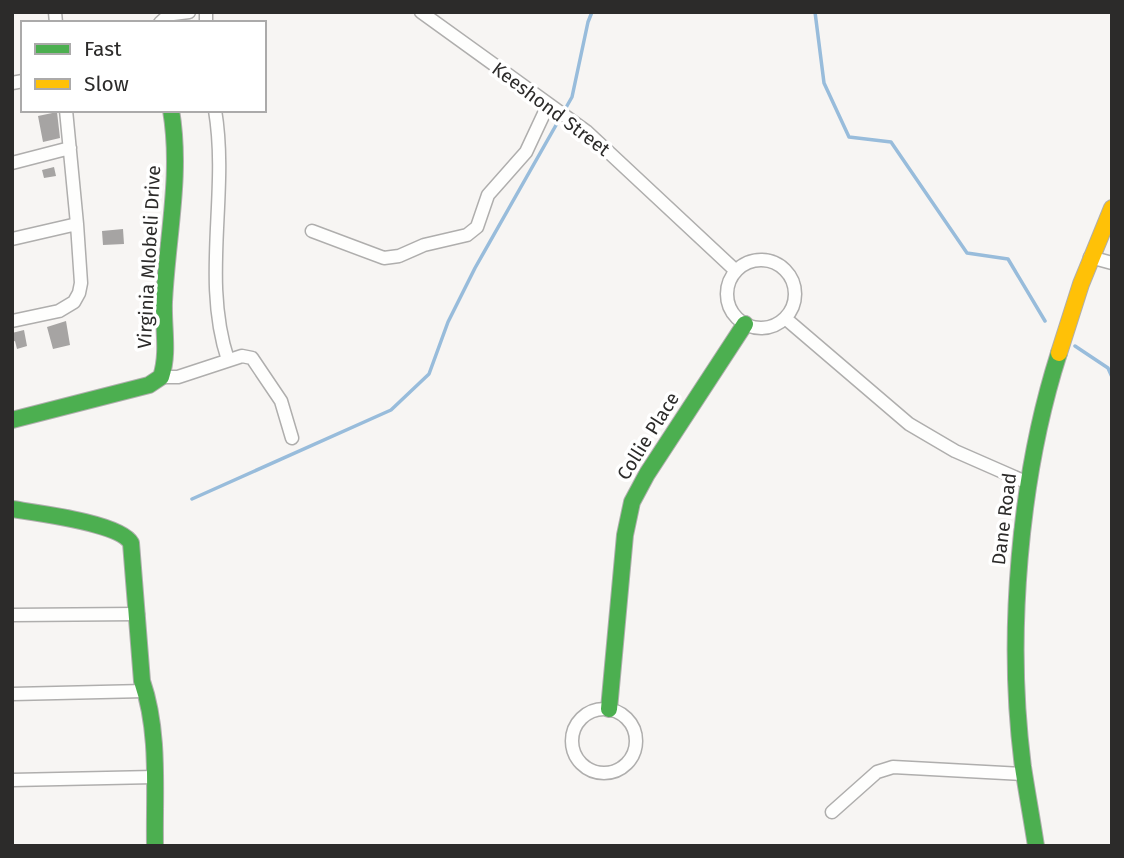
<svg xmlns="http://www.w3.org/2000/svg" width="1124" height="858" font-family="'Fira Sans',sans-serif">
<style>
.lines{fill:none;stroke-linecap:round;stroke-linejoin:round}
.stream{stroke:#98bcdb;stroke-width:3.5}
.building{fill:#a6a4a3}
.street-casing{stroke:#afaead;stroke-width:15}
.fast-casing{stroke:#afaead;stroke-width:18}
.slow-casing{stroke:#afaead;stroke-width:18}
.street{stroke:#fefefd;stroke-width:12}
.fast{stroke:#4caf50;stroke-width:16}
.slow{stroke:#ffc107;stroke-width:16}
.labels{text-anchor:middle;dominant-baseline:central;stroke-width:7;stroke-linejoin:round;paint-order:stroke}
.street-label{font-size:19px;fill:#2c2b2a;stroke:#fff}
</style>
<rect width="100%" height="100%" fill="#f7f5f3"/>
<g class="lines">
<path class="stream" d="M815 12 824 83 849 137 891 142 967 253 1008 259 1045 321
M1075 346 1108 368 1112 377
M192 499 391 410 429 374 448 322 475 268 572 97 588 22 592 12"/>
</g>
<path class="building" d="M57 112 60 138 43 142 38 116Z
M54 167 56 176 44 178 42 170Z
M123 229 124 244 103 245 102 231Z
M66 321 70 345 53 349 47 327Z
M24 330 27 346 17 349 15 341 12 342V333Z"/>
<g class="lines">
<defs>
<path id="street" d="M55 12 56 23
M206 12V23
M421 12 586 131 736 271
M173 14 189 12
M160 23 172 12
M12 83 23 81
M215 110C229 193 201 279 228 360
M12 163 70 148
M312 231 384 258 399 256 424 245 467 235 477 227 488 195 526 152 548 105
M12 239 77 224
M1090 257 1112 263
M727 294a34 34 0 1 1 68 0a34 34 0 1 1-68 0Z
M785 318 909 424 955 451 1028 483
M12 321 59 311 74 302 79 293 81 283 77 224 66 110
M161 377H178L242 356 252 358 281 401 292 438
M12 615 138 614
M12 694 145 691
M572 741a32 32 0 1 1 64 0a32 32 0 1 1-64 0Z
M12 780 154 777
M832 812 877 772 893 767 1024 774"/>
<path id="fast" d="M12 420 149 385 161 377C169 353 163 327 164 302 167 237 182 175 171 110
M12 509C37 513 120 523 131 543L142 681C160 733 154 792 155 846
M609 709 625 535 632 502 647 474 745 324
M1036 846C1032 820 1027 793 1023 767 1006 637 1019 478 1059 353"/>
<path id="slow" d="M1059 353 1081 284 1112 208"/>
</defs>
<use href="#street" class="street-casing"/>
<use href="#fast" class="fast-casing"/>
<use href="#slow" class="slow-casing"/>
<use href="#street" class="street"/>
<use href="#fast" class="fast"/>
<use href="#slow" class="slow"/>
</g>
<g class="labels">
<g class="street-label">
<text transform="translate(551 109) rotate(37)">Keeshond Street</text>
<text transform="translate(149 257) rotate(-87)">Virginia Mlobeli Drive</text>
<text transform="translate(648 436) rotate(-58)">Collie Place</text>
<text transform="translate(1004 519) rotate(-83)">Dane Road</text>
</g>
</g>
<rect width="1124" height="858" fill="none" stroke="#2c2b2a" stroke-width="28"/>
<rect x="21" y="21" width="245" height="91" fill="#ffffff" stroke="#abaaaa" stroke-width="2"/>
<rect x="35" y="44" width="35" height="10" fill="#4caf50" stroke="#abaaaa" stroke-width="2"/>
<text x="84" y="56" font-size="21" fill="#2c2b2a">Fast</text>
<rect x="35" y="79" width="35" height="10" fill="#ffc107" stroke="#abaaaa" stroke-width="2"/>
<text x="84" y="91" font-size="21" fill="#2c2b2a">Slow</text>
</svg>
